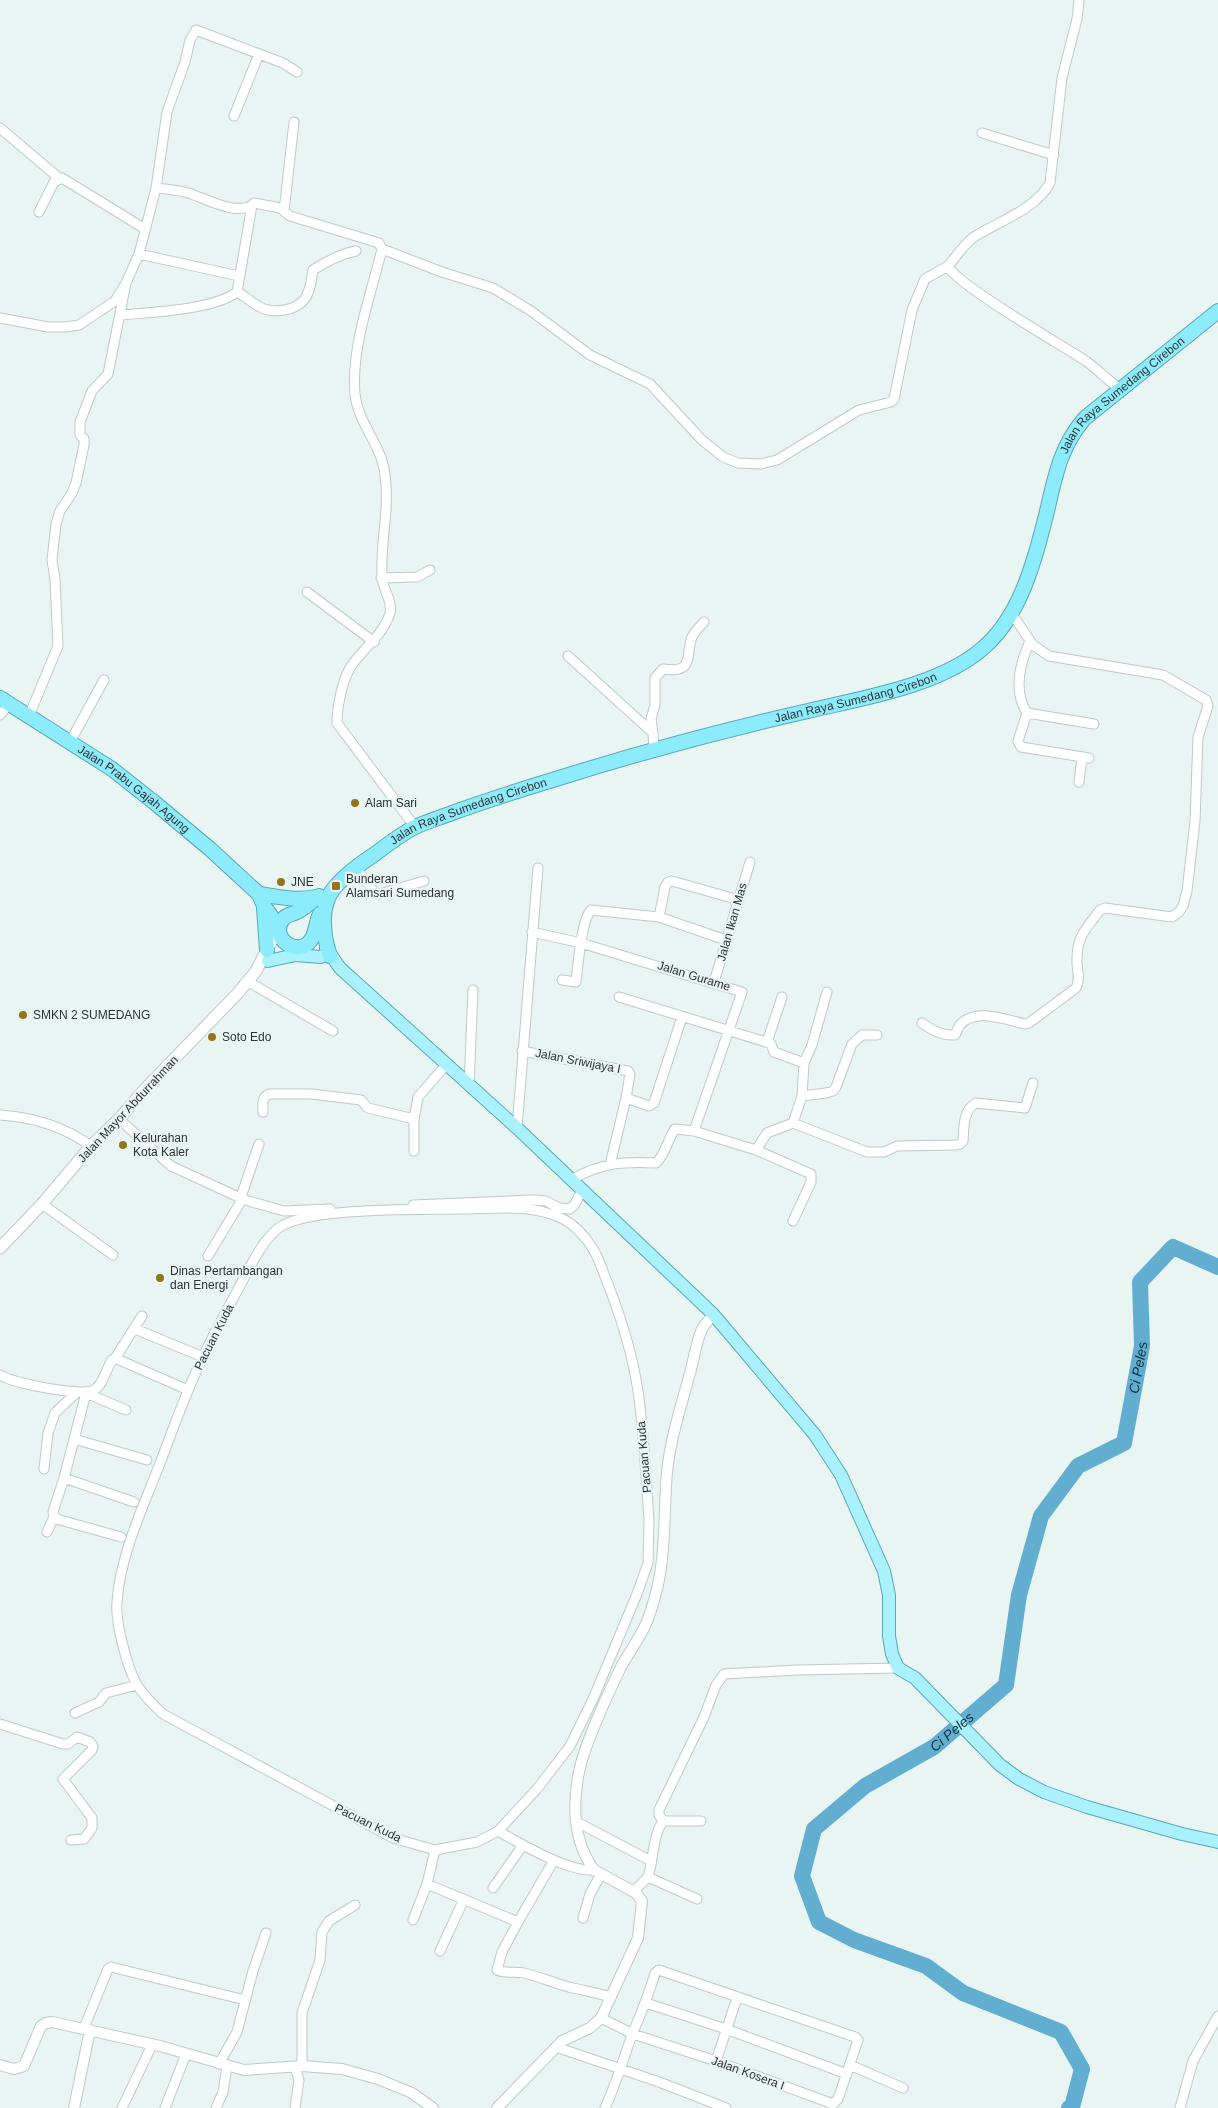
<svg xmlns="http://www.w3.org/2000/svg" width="1218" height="2108" font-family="Arial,sans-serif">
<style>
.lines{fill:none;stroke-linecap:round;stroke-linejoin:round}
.river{stroke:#61aed1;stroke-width:16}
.minor-casing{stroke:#becac9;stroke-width:11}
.tertiary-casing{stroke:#becac9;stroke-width:12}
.secondary-casing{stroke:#becac9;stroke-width:13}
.primary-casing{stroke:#59a9b5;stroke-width:14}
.trunk-casing{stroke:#59a9b5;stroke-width:16}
.minor{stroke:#fff;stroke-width:9}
.tertiary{stroke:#fff;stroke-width:10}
.secondary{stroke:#fff;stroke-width:11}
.primary{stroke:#a9f1fd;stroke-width:12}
.trunk{stroke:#8cecfc;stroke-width:14}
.poi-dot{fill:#93751c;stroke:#e8f5f3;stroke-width:2}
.labels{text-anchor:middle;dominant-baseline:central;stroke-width:4.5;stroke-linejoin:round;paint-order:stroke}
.street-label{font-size:12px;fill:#2e3332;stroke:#e8f5f3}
.poi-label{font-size:12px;fill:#2e3332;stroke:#e8f5f3;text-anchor:start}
.water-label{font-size:14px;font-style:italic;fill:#0b303e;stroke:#e8f5f3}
</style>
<rect width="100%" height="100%" fill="#e8f5f3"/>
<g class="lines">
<path class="river" id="s1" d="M1069 2108 1072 2107 1082 2069 1061 2032 963 1993 926 1966 854 1940 819 1922 802 1876 814 1829 865 1786 934 1747 1006 1685 1019 1595 1041 1516 1078 1466 1124 1443 1142 1346 1140 1282 1173 1247 1218 1267"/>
<defs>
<path id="minor" d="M1079 0 1077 19 1062 78 1050 183C1035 210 999 221 974 237 964 244 956 257 948 266 955 284 1063 346 1086 361 1098 370 1109 381 1121 390
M234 116 259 54
M0 128 59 178
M982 133 1054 155
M156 188 167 112 185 62 190 40 196 30 283 63 297 72
M284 211 294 122
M39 212 54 182 62 178 145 229
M382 249C371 295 351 347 355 394 358 424 382 445 385 475 390 509 380 543 382 577 382 588 393 601 390 613 383 636 362 649 350 668 342 682 337 707 337 723L415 827
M139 254 239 276
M237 292C245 296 252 303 260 307 273 314 294 311 304 300 311 291 311 280 313 270 327 261 340 254 356 251
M121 315C152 312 213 310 237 292L252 205 254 203 280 208 290 216 379 243 382 249 442 272 493 288 531 311 590 355 650 384 702 440 723 457 738 463 761 464 777 460 859 410 891 402 894 399 912 310 925 279 948 266
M0 318 48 327H65L79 325 115 301 126 283 139 254 156 188C166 189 177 190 188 193 205 198 235 216 252 205
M381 578 417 577 430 570
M307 592 374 642
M1030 641C1020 663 1013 691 1027 713L1094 724
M568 656 653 733 654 748
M1027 713 1018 741 1021 747 1089 758
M0 715 9 704
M29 716 58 646 55 579 52 560 56 524 60 511 72 493 76 483 84 445V439L80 435V422L92 391 108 374 126 283
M653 733 651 719 655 705V678L663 669C696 674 685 654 692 637 694 632 700 627 704 622
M70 742 104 680
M1079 782 1082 757
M356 868 374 892 380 894 424 881
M659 917 665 887 668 882 672 881 739 900
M532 932 581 943 742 992 694 1131
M562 980 576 982C578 966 581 921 591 910L659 917 726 940
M247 981 333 1031
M714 982 750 862
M619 997 766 1042 771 1044 774 1052 804 1063 812 1045 827 992
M922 1023C932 1030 942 1036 955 1035 957 1032 958 1027 960 1025 975 1007 1006 1020 1025 1024L1029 1023 1076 988C1080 980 1078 973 1077 964 1076 937 1085 930 1100 910L1105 908 1172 917 1179 912 1183 906 1187 891 1195 821 1198 737 1208 706 1206 700 1163 675 1049 656 1033 645 1012 614
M767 1042 782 997
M522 1051 628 1071 630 1074 626 1098 610 1165
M469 1086 473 990
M802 1096 826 1093 833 1091 836 1087 852 1044 862 1035H877
M626 1098 649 1106 654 1103 682 1017
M263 1112C263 1104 261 1098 269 1094H312L361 1100 368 1108 414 1119
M0 1115C34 1117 63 1126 91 1146
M119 1119 171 1166 245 1200 284 1211 330 1209
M793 1123 867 1152H884L897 1146 956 1145 960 1144 963 1141C964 1127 963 1110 976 1103L1025 1108 1033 1083
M517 1128 538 868
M756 1150 811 1174V1182L793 1221
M414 1151V1119L418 1097 446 1065
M571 1180C600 1163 623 1161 656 1163 666 1154 667 1140 675 1129L694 1131 756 1150 767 1133 793 1123 802 1096 804 1063
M241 1197 259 1144
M42 1204 113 1255
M413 1205 532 1200 546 1201 559 1208 570 1209 575 1204 582 1190
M459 1209C491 1209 531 1203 561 1218 574 1224 586 1237 593 1249 598 1257 601 1266 604 1274 619 1311 632 1351 638 1391 644 1433 646 1477 649 1520L648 1563 637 1594 593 1699 570 1746 537 1789 498 1831 477 1842 435 1850 393 1838 163 1714C153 1705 143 1695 136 1683 127 1666 115 1622 117 1602 120 1559 139 1516 155 1476 171 1436 184 1395 203 1357 213 1335 225 1314 236 1293 247 1274 261 1240 280 1227 310 1207 419 1210 459 1209Z
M208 1256 243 1198
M135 1329 203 1357
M114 1360 142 1316
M0 1375C12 1383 82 1397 94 1390 104 1384 106 1369 112 1360L117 1359 188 1390
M74 1439 147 1460
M44 1469 48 1433 55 1413 76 1393
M64 1478 134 1502
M47 1532 54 1517
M121 1537 60 1520 54 1517 53 1512 64 1478 86 1393 126 1410
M75 1713 99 1702 106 1693 137 1685
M0 1724 63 1744H68L77 1737 90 1742 93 1746 92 1750 63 1779 92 1818V1828L84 1839 71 1840
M575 1821 651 1861
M663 1821 659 1815V1810L704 1717 716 1685 724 1674 797 1670 898 1668
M498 1831C521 1844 568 1872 594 1870
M435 1850 427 1884 518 1922 554 1860
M648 1877C654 1859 652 1837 663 1821H701
M493 1888 523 1845
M633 1892 648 1877 697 1899
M583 1918 590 1894 601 1874
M413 1920 427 1884
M518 1922 502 1952 497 1970C505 1974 515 1971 524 1973 541 1977 556 1984 573 1988 586 1991 598 1993 611 1997
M440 1951 464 1899
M646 2003 726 2029 847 2074
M601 2018 633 2034 716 2061 833 2104 838 2099 858 2040 855 2037 659 1970 655 1973C649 1995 640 2015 632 2035 623 2060 616 2084 605 2108
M84 2028 108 1969 111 1967 245 2000
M556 2047 659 2082 726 2108
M716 2061 737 1998
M219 2064 237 2032 253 1971 266 1933
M850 2065 903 2088
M302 2066V2013L320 1960 322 1932 329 1921 355 1905
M122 2108 152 2045
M165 2108 186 2054
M216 2108 223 2092 227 2066
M295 2108 299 2080 295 2067
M1180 2108 1193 2061 1218 2016"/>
<path id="tertiary" d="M0 2065 14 2069 24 2066 41 2026 46 2023 52 2022 160 2046 244 2070 302 2066 342 2069 378 2079 412 2093 433 2108
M74 2108 90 2030
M497 2108 562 2041 590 2028 601 2018 638 1938 642 1901 636 1893 594 1870C573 1841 572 1807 579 1772 585 1742 607 1696 621 1667 628 1654 637 1642 644 1628 650 1616 654 1601 657 1589 665 1555 664 1521 666 1487 667 1449 680 1410 690 1373 694 1359 696 1342 702 1329 705 1324 710 1319 713 1314"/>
<path id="secondary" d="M0 1248 42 1204 91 1146 119 1119 145 1089 238 993 256 971 279 927"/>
<path id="primary" d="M326 948 340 968 517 1128 713 1314 815 1435 841 1475 884 1571 889 1595V1636L892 1654 898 1668 915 1678 1000 1765 1019 1779 1044 1792 1087 1807 1182 1834 1218 1842
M268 961 295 955 321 957"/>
<g id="trunk">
<path id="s2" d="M0 698 112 769 155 803 210 849 259 894 264 906 279 927"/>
<path d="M259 894C279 897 295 901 316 897"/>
<path d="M319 896C312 901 304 909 297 912 291 915 287 914 283 919 268 937 298 959 311 940 316 933 316 922 320 914"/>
<path d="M264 908 267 950"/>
<path id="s3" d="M330 956C323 935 319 905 335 887 346 874 361 863 375 854 387 845 400 835 413 828 425 822 439 818 452 813 487 800 523 789 559 778 642 752 724 730 808 711 862 698 939 686 982 649 1017 620 1032 570 1043 527 1054 487 1056 451 1085 418L1218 311"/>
</g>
</defs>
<use href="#minor" class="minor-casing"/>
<use href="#tertiary" class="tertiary-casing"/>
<use href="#secondary" class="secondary-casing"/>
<use href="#primary" class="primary-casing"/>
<use href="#trunk" class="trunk-casing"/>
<use href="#minor" class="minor"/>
<use href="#tertiary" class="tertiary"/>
<use href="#secondary" class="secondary"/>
<use href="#primary" class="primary"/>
<use href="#trunk" class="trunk"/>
</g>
<g class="poi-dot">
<circle cx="355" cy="803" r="5"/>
<circle cx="281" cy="882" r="5"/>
<rect x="331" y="881" width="10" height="10" rx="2.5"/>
<circle cx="23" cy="1015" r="5"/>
<circle cx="212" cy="1037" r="5"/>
<circle cx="123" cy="1145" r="5"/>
<circle cx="160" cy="1278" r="5"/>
</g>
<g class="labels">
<g class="street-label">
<text stroke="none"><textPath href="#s3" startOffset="1068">Jalan Raya Sumedang Cirebon</textPath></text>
<text stroke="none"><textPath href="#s3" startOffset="632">Jalan Raya Sumedang Cirebon</textPath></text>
<text stroke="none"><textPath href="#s2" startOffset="162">Jalan Prabu Gajah Agung</textPath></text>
<text stroke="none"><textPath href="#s3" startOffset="228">Jalan Raya Sumedang Cirebon</textPath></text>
<text transform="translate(732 922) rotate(-74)">Jalan Ikan Mas</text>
<text transform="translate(694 976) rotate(17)">Jalan Gurame</text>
<text transform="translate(578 1061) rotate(11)">Jalan Sriwijaya I</text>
<text transform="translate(128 1109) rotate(-47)">Jalan Mayor Abdurrahman</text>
<text transform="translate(214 1337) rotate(-63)">Pacuan Kuda</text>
<text transform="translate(644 1457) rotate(-95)">Pacuan Kuda</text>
<text transform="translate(368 1823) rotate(26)">Pacuan Kuda</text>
<text transform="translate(748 2073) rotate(20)">Jalan Kosera I</text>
</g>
<g class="poi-label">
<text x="365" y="803">Alam Sari</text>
<text x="346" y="879">Bunderan<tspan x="346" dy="14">Alamsari Sumedang</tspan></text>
<text x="291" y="882">JNE</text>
<text x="33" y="1015">SMKN 2 SUMEDANG</text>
<text x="222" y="1037">Soto Edo</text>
<text x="133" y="1138">Kelurahan<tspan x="133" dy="14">Kota Kaler</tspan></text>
<text x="170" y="1271">Dinas Pertambangan<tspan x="170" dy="14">dan Energi</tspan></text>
</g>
<g class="water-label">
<text stroke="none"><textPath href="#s1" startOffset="1054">Ci Peles</textPath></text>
<text stroke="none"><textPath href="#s1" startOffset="619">Ci Peles</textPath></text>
</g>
</g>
</svg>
